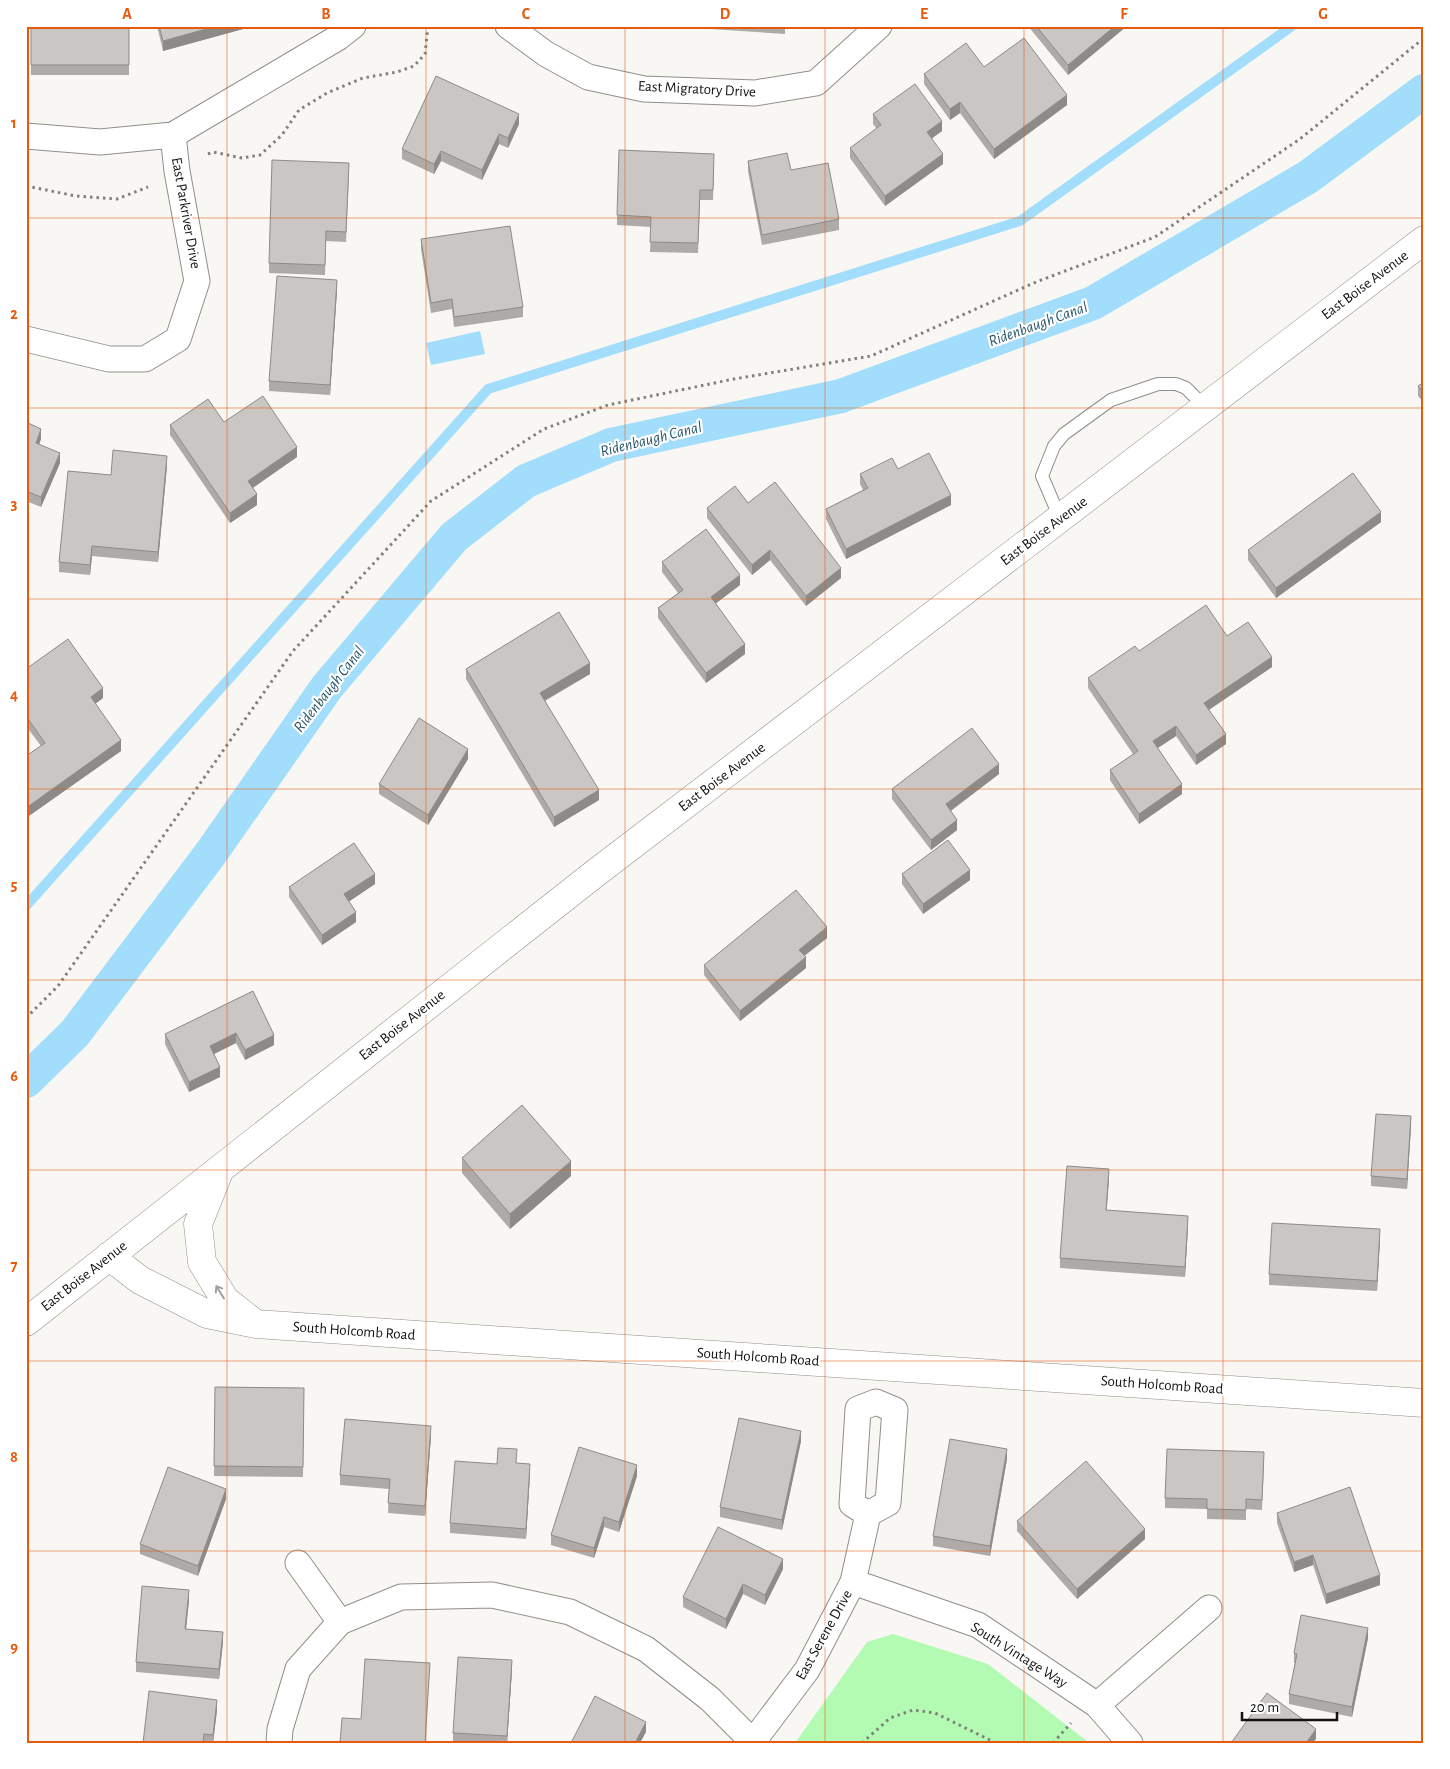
<svg xmlns="http://www.w3.org/2000/svg" width="1450" height="1769" font-family="'Alegreya Sans',sans-serif">
<style>
.green{fill:#b3fab3}
.water{fill:#a2defb}
.lines{fill:none;stroke-linecap:round;stroke-linejoin:round}
.stream{stroke:#a2defb;stroke-width:10}
.canal{stroke:#a2defb;stroke-width:34}
.service-casing{stroke:#908f8b;stroke-width:14}
.minor-casing{stroke:#908f8b;stroke-width:27}
.tertiary-casing{stroke:#908f8b;stroke-width:29}
.path{stroke:#80807d;stroke-width:3;stroke-dasharray:2.5 4;stroke-linecap:butt}
.service{stroke:#fff;stroke-width:12}
.minor{stroke:#fff;stroke-width:25}
.tertiary{stroke:#fff;stroke-width:28}
.wall{fill:#adaaa8}
.shaded-wall{fill:#8d8b88}
.building{fill:#c9c6c3;stroke:#8d8b88}
.oneway{stroke:#a0a09f}
.grid{fill:none;stroke:#e8590c;stroke-width:1;stroke-opacity:0.55}
.labels{text-anchor:middle;dominant-baseline:central;stroke-width:4.5;stroke-linejoin:round;paint-order:stroke}
.street-label{font-size:15px;fill:#11110f;stroke:#fff}
.water-label{font-size:16px;font-style:italic;fill:#28566a;stroke:#fff}
.neatline{fill:none;stroke:#e8590c;stroke-width:2}
.grid-label{font-size:16px;text-anchor:middle;font-weight:bold;fill:#e8590c}
</style>
<rect width="100%" height="100%" fill="#f8f7f4"/>
<path class="green" d="M893 1634 988 1664 1088 1742 795 1743 867 1642Z"/>
<path class="water" d="M480 331 485 354 431 365 426 343Z"/>
<g class="lines">
<path class="stream" d="M26 906 488 389 1020 221 1292 26"/>
<path class="canal" d="M26 1081 75 1033 211 853 327 687 454 537 526 481 611 445 841 396 1093 303 1308 177 1424 91"/>
<defs>
<path id="service" d="M1060 518 1042 476 1054 446 1064 434 1111 400 1158 384H1176L1186 388 1205 407"/>
<path id="minor" d="M508 26 546 54 588 77 644 89 755 93 816 83 879 26
M26 136 100 142 173 135 339 37 353 26
M26 339 109 359H145L178 339 197 281 177 171 173 135
M876 1402 895 1410 888 1503 868 1514 852 1504 858 1409Z
M298 1563 340 1622
M853 1582 978 1625 1097 1705 1130 1743
M1097 1705 1209 1608
M279 1743 280 1729 298 1669 340 1622 401 1597 492 1595 570 1612 646 1649 710 1699 753 1742
M752 1743 807 1670 853 1582 868 1514"/>
<path id="tertiary" d="M220 1169 198 1224 202 1262 225 1300 253 1322
M109 1256 140 1280 207 1314 256 1324 1424 1403
M26 1322 593 875 1424 240"/>
</defs>
<use href="#service" class="service-casing"/>
<use href="#minor" class="minor-casing"/>
<use href="#tertiary" class="tertiary-casing"/>
<path class="path" d="M208 154 213 152 242 158 260 155 282 135 299 110 327 93 363 78 397 72 414 66 425 54 428 26
M26 186 76 196 117 199 148 187
M26 1018 58 986 293 651 431 501 544 429 608 405 734 379 871 356 1036 282 1155 237 1300 139 1424 38
M862 1743 890 1718 913 1710 935 1713 996 1743
M1053 1743 1071 1723"/>
<use href="#service" class="service"/>
<use href="#minor" class="minor"/>
<use href="#tertiary" class="tertiary"/>
</g>
<path class="wall" d="M31 26H129V75H31Z
M157 26H254L163 51Z
M691 26H785V34L695 28Z
M1028 26H1127L1068 75Z
M984 67 1067 105 994 159 960 113 950 120 924 84V74Z
M873 114 942 131 932 138 943 164 885 206 850 158V148L877 129 873 124Z
M519 124 508 148 499 144 482 180 441 161 434 174 402 159V149Z
M748 161 791 170 839 219V230L762 245 748 171Z
M714 164 713 200H700L698 253 650 252 651 227 617 225V215Z
M349 173 346 242 326 241 325 275 269 273V263Z
M421 239 523 307V317L454 327 452 309 431 313 421 249Z
M337 290 330 395 269 391V381Z
M1424 382V403L1418 396V386Z
M26 422 41 439 39 444 60 463 41 507 26 501Z
M224 422 297 457 253 488 257 505 230 523 170 435V425Z
M167 466 158 562 92 556 90 575 59 572V562L111 475Z
M898 469 951 505 846 559 826 519V509L863 490 860 484V474Z
M748 503 841 578 806 606 770 560 752 575 707 518V508Z
M1381 522 1276 598 1248 560V550Z
M662 562 740 585 715 604 745 654 706 683 658 618V608L678 593 662 572Z
M1227 636 1272 667 1209 710 1226 744 1196 765 1176 736 1158 748 1182 794 1139 824 1110 780V770L1133 754 1088 688V678L1139 651Z
M26 669 103 698 95 704 121 751 26 818V756L41 746 26 726Z
M466 669 590 674 545 701 599 800 554 827 466 679Z
M468 759 428 825 379 794V784Z
M999 774 951 811 957 830 931 850 892 799V789Z
M902 874 970 880 923 914 902 884Z
M375 884 349 901 356 922 322 945 289 897V887Z
M827 938 804 956 806 968 740 1021 704 975V965Z
M253 991 274 1045 245 1060 236 1043 214 1054 220 1077 189 1092 165 1044V1034Z
M1411 1126 1407 1189 1371 1186V1176Z
M462 1158 571 1176 510 1229 462 1173Z
M1109 1179 1106 1210 1188 1226 1185 1277 1060 1268V1258Z
M1380 1239 1377 1291 1269 1285V1274Z
M215 1387 304 1388 303 1477 214 1476Z
M431 1436 425 1516 388 1513 389 1489 340 1485V1475Z
M801 1441 782 1530 720 1517V1507Z
M1007 1459 990 1556 933 1546V1536Z
M516 1463 530 1474 526 1539 450 1533V1523L497 1464Z
M1264 1463 1262 1510 1246 1509V1520L1207 1519V1509L1165 1508V1498Z
M637 1476 619 1532 604 1527 594 1558 551 1545V1535Z
M226 1499 198 1576 140 1554V1544Z
M1277 1513 1380 1585 1326 1604 1313 1565 1294 1572 1277 1523Z
M1017 1521 1145 1539 1077 1599 1017 1531Z
M783 1569 765 1605 743 1594 726 1629 683 1607V1597Z
M189 1600 186 1629 223 1642 219 1679 136 1672V1662Z
M1368 1638 1352 1717 1289 1704V1694L1295 1663H1294V1653Z
M512 1670 507 1743H453V1733Z
M217 1710 213 1743H143Z"/>
<path class="shaded-wall" d="M217 26H254L163 51V41Z
M1115 26H1127L1068 75V65Z
M1067 95V105L994 159V149Z
M960 102V113L950 120V109Z
M519 114V124L508 148V138Z
M942 121V131L927 142V132Z
M499 134V144L482 180V170Z
M441 151V161L434 174V164Z
M943 154V164L885 206V196Z
M337 280V290L330 395V385Z
M41 429V439L36 453V443Z
M297 447V457L248 491V481Z
M60 453V463L41 507V497Z
M167 456V466L158 562V552Z
M257 494V505L230 523V513Z
M951 495V505L846 559V549Z
M1381 512V522L1276 598V588Z
M92 546V556L90 575V565Z
M770 550V560L752 575V565Z
M841 568V578L806 606V596Z
M740 575V585L711 607V597Z
M745 644V654L706 683V673Z
M1272 657V667L1204 713V703Z
M590 663V674L540 703V693Z
M103 688V698L91 707V697Z
M1176 726V736L1153 751V741Z
M1226 734V744L1196 765V755Z
M121 740V751L26 818V808Z
M468 749V759L428 825V815Z
M999 764V774L946 814V804Z
M1182 784V794L1139 824V814Z
M599 790V800L554 827V817Z
M957 820V830L931 850V840Z
M970 870V880L923 914V904Z
M375 874V884L344 905V894Z
M356 912V922L322 945V935Z
M827 927V938L799 960V950Z
M806 957V968L740 1021V1011Z
M236 1033V1043L210 1056V1046Z
M274 1035V1045L245 1060V1050Z
M220 1067V1077L189 1092V1082Z
M1411 1116V1126L1407 1189V1179Z
M571 1161V1176L510 1229V1214Z
M1109 1169V1179L1106 1220V1210Z
M1188 1216V1226L1185 1277V1267Z
M1380 1229V1239L1377 1291V1281Z
M431 1426V1436L425 1516V1506Z
M801 1431V1441L782 1530V1520Z
M1007 1449V1459L990 1556V1546Z
M530 1464V1474L526 1539V1529Z
M637 1465V1476L619 1532V1522Z
M226 1489V1499L198 1576V1566Z
M604 1517V1527L594 1558V1548Z
M1145 1529V1539L1077 1599V1589Z
M27 1537V1551L26 1555V1540Z
M1313 1555V1565L1294 1572V1562Z
M783 1559V1569L765 1605V1595Z
M1380 1575V1585L1326 1604V1594Z
M743 1584V1594L726 1629V1619Z
M189 1590V1600L185 1639V1629Z
M1368 1628V1638L1352 1717V1707Z
M223 1632V1642L219 1679V1669Z
M512 1660V1670L507 1743V1736Z
M217 1700V1710L213 1743V1735Z
M646 1722V1732L640 1743H635Z
M1316 1729V1739L1313 1743H1306Z"/>
<path class="building" d="M31 26H129V65H31Z
M159 26H217L163 41Z
M1036 26H1115L1068 65Z
M1024 38 1067 95 994 149 960 102 950 109 924 74 966 43 984 67Z
M436 76 519 114 508 138 499 134 482 170 441 151 434 164 402 149Z
M915 84 942 121 927 132 943 154 885 196 850 148 881 125 873 114Z
M619 150 714 154 713 190H700L698 243 650 242 651 217 617 215Z
M787 153 791 170 828 163 839 219 762 235 748 161Z
M272 160 349 163 346 232 326 231 325 265 269 263Z
M510 226 523 307 454 317 452 299 431 303 421 239Z
M277 276 337 280 330 385 269 381Z
M1424 382V393L1418 386Z
M263 396 297 447 248 481 257 494 230 513 170 425 208 399 224 422Z
M26 422 41 429 36 443 60 453 41 497 26 491Z
M113 450 167 456 158 552 92 546 90 565 59 562 68 471 111 475Z
M929 453 951 495 846 549 826 509 868 488 860 474 892 458 898 469Z
M1353 473 1381 512 1276 588 1248 550Z
M775 482 841 568 806 596 770 550 752 565 707 508 735 486 748 503Z
M706 529 740 575 711 597 745 644 706 673 658 608 683 590 662 562Z
M1206 605 1227 636 1248 622 1272 657 1204 703 1226 734 1196 755 1176 726 1153 741 1182 784 1139 814 1110 770 1138 751 1088 678 1135 646 1139 651Z
M559 612 590 663 540 693 599 790 554 817 466 669Z
M68 639 103 688 91 697 121 740 26 808V756L45 743 26 716V669Z
M419 718 468 749 428 815 379 784Z
M972 728 999 764 946 804 957 820 931 840 892 789Z
M948 840 970 870 923 904 902 874Z
M354 843 375 874 344 894 356 912 322 935 289 887Z
M796 890 827 927 799 950 806 957 740 1011 704 965Z
M253 991 274 1035 245 1050 236 1033 210 1046 220 1067 189 1082 165 1034Z
M522 1105 571 1161 510 1214 462 1158Z
M1376 1114 1411 1116 1407 1179 1371 1176Z
M1067 1166 1109 1169 1106 1210 1188 1216 1185 1267 1060 1258Z
M1272 1223 1380 1229 1377 1281 1269 1274Z
M215 1387 304 1388 303 1467 214 1466Z
M739 1418 801 1431 782 1520 720 1507Z
M345 1419 431 1426 425 1506 388 1503 390 1479 340 1475Z
M950 1439 1007 1449 990 1546 933 1536Z
M579 1447 637 1465 619 1522 604 1517 594 1548 551 1535Z
M498 1448 517 1449 516 1463 530 1464 526 1529 450 1523 455 1461 497 1464Z
M1167 1449 1264 1452 1262 1500 1246 1499V1510L1207 1509V1499L1165 1498Z
M1086 1461 1145 1529 1077 1589 1017 1521Z
M168 1467 226 1489 198 1566 140 1544Z
M1350 1487 1380 1575 1326 1594 1313 1555 1294 1562 1277 1513Z
M718 1527 783 1559 765 1595 743 1584 726 1619 683 1597Z
M142 1586 189 1590 185 1629 223 1632 219 1669 136 1662Z
M1301 1615 1368 1628 1352 1707 1289 1694 1297 1654 1294 1653Z
M458 1657 512 1660 507 1736 453 1733Z
M365 1659 430 1663 425 1743H340L342 1718 361 1719Z
M149 1691 217 1700 213 1735 204 1734 203 1743H143Z
M1267 1693 1316 1729 1306 1743H1231Z
M595 1696 646 1722 635 1743H571Z"/>
<defs><path id="oneway-shaft" d="M-6 0H5M1.5-3L5.5 0L1.5 3" fill="none" stroke-width="1.6" stroke-linecap="round" stroke-linejoin="round" transform="scale(1.25)"/></defs>
<use class="oneway" href="#oneway-shaft" transform="translate(220 1292) rotate(-122)"/>
<path class="grid" d="M227 26V1743M426 26V1743M625 26V1743M825 26V1743M1024 26V1743M1223 26V1743M26 218H1424M26 408H1424M26 599H1424M26 789H1424M26 980H1424M26 1170H1424M26 1361H1424M26 1551H1424"/>
<g class="labels">
<g class="street-label">
<text transform="translate(697 89) rotate(3)">East Migratory Drive</text>
<text transform="translate(186 213) rotate(80)">East Parkriver Drive</text>
<text transform="translate(1365 285) rotate(-37)">East Boise Avenue</text>
<text transform="translate(1044 531) rotate(-37)">East Boise Avenue</text>
<text transform="translate(722 777) rotate(-37)">East Boise Avenue</text>
<text transform="translate(402 1025) rotate(-38)">East Boise Avenue</text>
<text transform="translate(84 1276) rotate(-38)">East Boise Avenue</text>
<text transform="translate(354 1331) rotate(4)">South Holcomb Road</text>
<text transform="translate(758 1357) rotate(4)">South Holcomb Road</text>
<text transform="translate(1162 1385) rotate(4)">South Holcomb Road</text>
<text transform="translate(824 1635) rotate(-61)">East Serene Drive</text>
<text transform="translate(1019 1655) rotate(32)">South Vintage Way</text>
</g>
<g class="water-label">
<text transform="translate(1038 324) rotate(-20)">Ridenbaugh Canal</text>
<text transform="translate(651 439) rotate(-14)">Ridenbaugh Canal</text>
<text transform="translate(329 689) rotate(-52)">Ridenbaugh Canal</text>
</g>
</g>
<rect width="1450" height="1769" fill="none" stroke="#ffffff" stroke-width="55"/>
<path d="M1242 1712v8h95v-8" fill="none" stroke="#11110f" stroke-width="2.5"/>
<text x="1250" y="1712" font-size="15" fill="#11110f" stroke="#ffffff" stroke-width="4" paint-order="stroke">20 m</text>
<rect x="28" y="28" width="1394" height="1714" class="neatline"/>
<g class="grid-label">
<text x="127" y="19">A</text>
<text x="326" y="19">B</text>
<text x="526" y="19">C</text>
<text x="725" y="19">D</text>
<text x="924" y="19">E</text>
<text x="1124" y="19">F</text>
<text x="1323" y="19">G</text>
<text x="14" y="128">1</text>
<text x="14" y="319">2</text>
<text x="14" y="509">3</text>
<text x="14" y="700">4</text>
<text x="14" y="890">5</text>
<text x="14" y="1081">6</text>
<text x="14" y="1271">7</text>
<text x="14" y="1462">8</text>
<text x="14" y="1652">9</text>
</g>
</svg>
